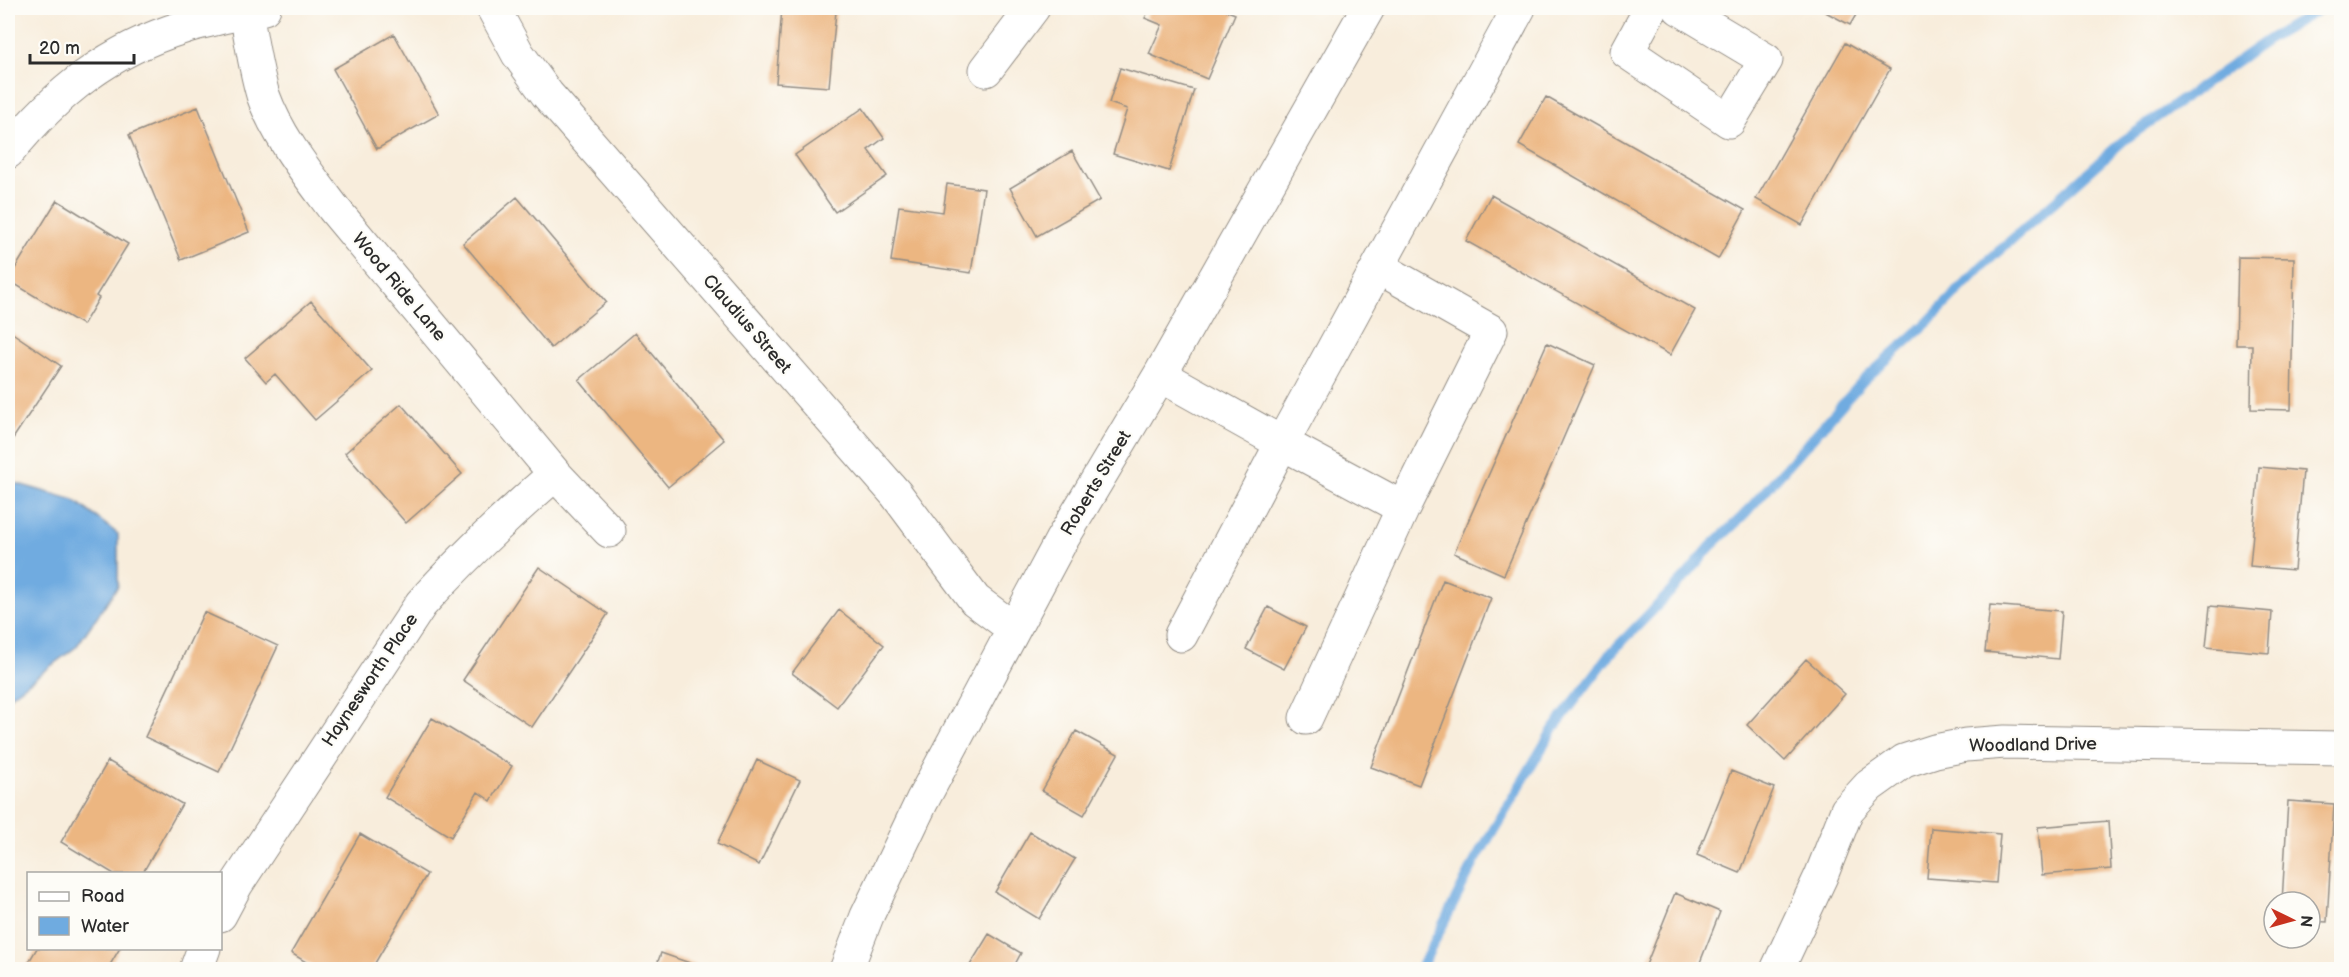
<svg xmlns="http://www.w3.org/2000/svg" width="2349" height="977" font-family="'Balsamiq Sans',sans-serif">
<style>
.water{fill:#6fabe0;stroke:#4d6b86;stroke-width:1.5}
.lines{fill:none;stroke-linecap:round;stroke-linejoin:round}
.stream{stroke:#6fabe0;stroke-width:10}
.building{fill:#ecb681}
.minor-casing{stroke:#928c84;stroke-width:35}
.minor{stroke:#fff;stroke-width:33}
.labels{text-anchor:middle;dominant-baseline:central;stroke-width:4.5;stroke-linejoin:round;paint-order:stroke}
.street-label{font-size:18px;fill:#2b2b2b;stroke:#fdfcf7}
</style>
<rect width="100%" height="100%" fill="#fdfcf7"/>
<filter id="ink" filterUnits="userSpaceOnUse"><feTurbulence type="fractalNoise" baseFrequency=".0167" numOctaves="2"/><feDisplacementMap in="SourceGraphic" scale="12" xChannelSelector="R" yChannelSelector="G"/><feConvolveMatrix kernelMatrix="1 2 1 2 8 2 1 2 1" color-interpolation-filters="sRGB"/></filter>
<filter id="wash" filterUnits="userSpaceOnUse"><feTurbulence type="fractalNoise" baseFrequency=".008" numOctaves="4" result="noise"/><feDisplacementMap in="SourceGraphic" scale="24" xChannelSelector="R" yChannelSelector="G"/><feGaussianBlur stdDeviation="1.35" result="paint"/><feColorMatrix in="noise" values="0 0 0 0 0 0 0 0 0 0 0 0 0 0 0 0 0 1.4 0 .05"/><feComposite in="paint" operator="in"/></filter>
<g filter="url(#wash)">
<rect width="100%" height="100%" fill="#f8eddc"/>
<path class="water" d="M8 481 74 500 118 534V586L76 647 8 698Z"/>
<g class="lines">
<path class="stream" d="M1420 970 1475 861 1554 728 1611 653 1688 574 1710 547 1741 518 1864 380 1926 324 1982 266 2123 141 2269 39 2322 8"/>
</g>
<g id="blocks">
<path class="building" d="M782 8 836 11 829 87 776 83Z
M1150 8H1220L1235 14 1207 79 1149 54 1162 25 1145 18Z
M1818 8H1860L1850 25Z
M394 34 439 114 377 149 333 69Z
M1845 43 1890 69 1802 225 1756 199Z
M1120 68 1194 90 1169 171 1113 154 1127 109 1109 103Z
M1546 97 1745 210 1718 259 1519 145Z
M198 107 249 232 181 260 129 135Z
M863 108 884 138 868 150 887 176 835 212 795 155Z
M1072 151 1100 200 1037 236 1010 188Z
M947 184 984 189 971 273 891 261 899 206 943 212Z
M1491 195 1695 310 1670 355 1466 241Z
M517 197 606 302 551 348 463 243Z
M57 200 128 244 96 296 99 298 83 325 8 280Z
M2238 257 2294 258 2291 410 2251 409 2252 345H2236Z
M311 301 372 371 315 420 275 374 266 382 245 358Z
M8 330 61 366 10 443 8 442Z
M635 333 724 440 668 487 579 380Z
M1547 343 1595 365 1504 575 1454 553Z
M401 404 462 474 406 523 345 453Z
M2259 467 2303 471 2294 570 2250 566Z
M539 567 608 614 532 727 463 680Z
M1443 580 1491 598 1419 785 1371 767Z
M1990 605 2062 611 2058 659 1985 652Z
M2210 606 2272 612 2269 653 2206 647Z
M1268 607 1306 627 1284 669 1246 649Z
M839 610 884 645 837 707 792 673Z
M204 612 278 646 219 772 145 737Z
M1806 659 1845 694 1785 761 1747 725Z
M432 718 512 766 491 801 478 792 451 837 385 797Z
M1076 731 1118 754 1084 815 1042 791Z
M757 760 800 780 759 865 717 844Z
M108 761 182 804 142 874H114L61 842Z
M1731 771 1774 788 1740 873 1697 855Z
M2288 801 2334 804 2327 922 2310 921V902H2282Z
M2108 821 2111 869 2042 875 2038 827Z
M1931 828 2000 834 1996 883 1927 878Z
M1030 832 1075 859 1039 919 995 892Z
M360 834 427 874 371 970H319L291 953Z
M1675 893 1720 912 1697 970H1644Z
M989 934 1021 953 1012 970H967Z
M37 948H120L107 970H24Z
M661 953 707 969V970H655Z"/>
</g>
</g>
<g filter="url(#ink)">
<use href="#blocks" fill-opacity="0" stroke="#928c84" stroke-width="1.5"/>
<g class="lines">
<defs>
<path id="minor" d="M493 8 518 54 547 94 896 494 975 600 1014 629
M1651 8 1627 52 1729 121 1766 60 1679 8
M246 12C251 39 255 68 263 95 278 137 308 174 334 209L555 474 609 531
M986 70 1033 8
M8 152C57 92 109 50 184 27 210 19 238 14 264 8
M1378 267 1491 331 1403 508
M1160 375 1282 443 1519 8
M1181 635 1282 443 1403 508 1306 718
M220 915 236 885 421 604C463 557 508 515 555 474
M196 970 204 948
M846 970 867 916 922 801 1061 541 1160 375 1368 8
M1777 970 1821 876 1847 810 1869 786 1904 761 1935 751 1966 745 2005 742 2342 748"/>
</defs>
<use href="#minor" class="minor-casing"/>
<use href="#minor" class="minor"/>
</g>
</g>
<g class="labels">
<g class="street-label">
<text transform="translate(399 287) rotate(50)">Wood Ride Lane</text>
<text transform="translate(747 324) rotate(49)">Claudius Street</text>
<text transform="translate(1096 483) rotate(-59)">Roberts Street</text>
<text transform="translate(370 680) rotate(-56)">Haynesworth Place</text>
<text transform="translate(2033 745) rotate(-1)">Woodland Drive</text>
</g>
</g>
<rect width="2349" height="977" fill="none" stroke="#fdfcf7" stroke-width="30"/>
<rect x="27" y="872" width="195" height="78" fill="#fdfcf7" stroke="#a9a8a5" stroke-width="1.5"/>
<rect x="39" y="892" width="30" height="9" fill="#ffffff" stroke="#a9a8a5" stroke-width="1.5"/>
<text x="81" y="902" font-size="18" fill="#2b2b2b">Road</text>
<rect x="39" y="917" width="30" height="18" fill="#6fabe0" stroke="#a9a8a5" stroke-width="1.5"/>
<text x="81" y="932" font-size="18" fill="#2b2b2b">Water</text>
<g transform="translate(2292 920) rotate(95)"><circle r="28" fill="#fdfcf7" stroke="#a9a8a5" stroke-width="1.5"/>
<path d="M0-4.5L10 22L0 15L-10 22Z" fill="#c8321e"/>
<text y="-9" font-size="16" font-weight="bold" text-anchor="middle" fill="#2b2b2b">N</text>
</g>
<path d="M30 54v9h104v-9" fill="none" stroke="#2b2b2b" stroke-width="3"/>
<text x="39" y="54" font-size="18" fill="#2b2b2b" stroke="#fdfcf7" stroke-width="4.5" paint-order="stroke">20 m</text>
</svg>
